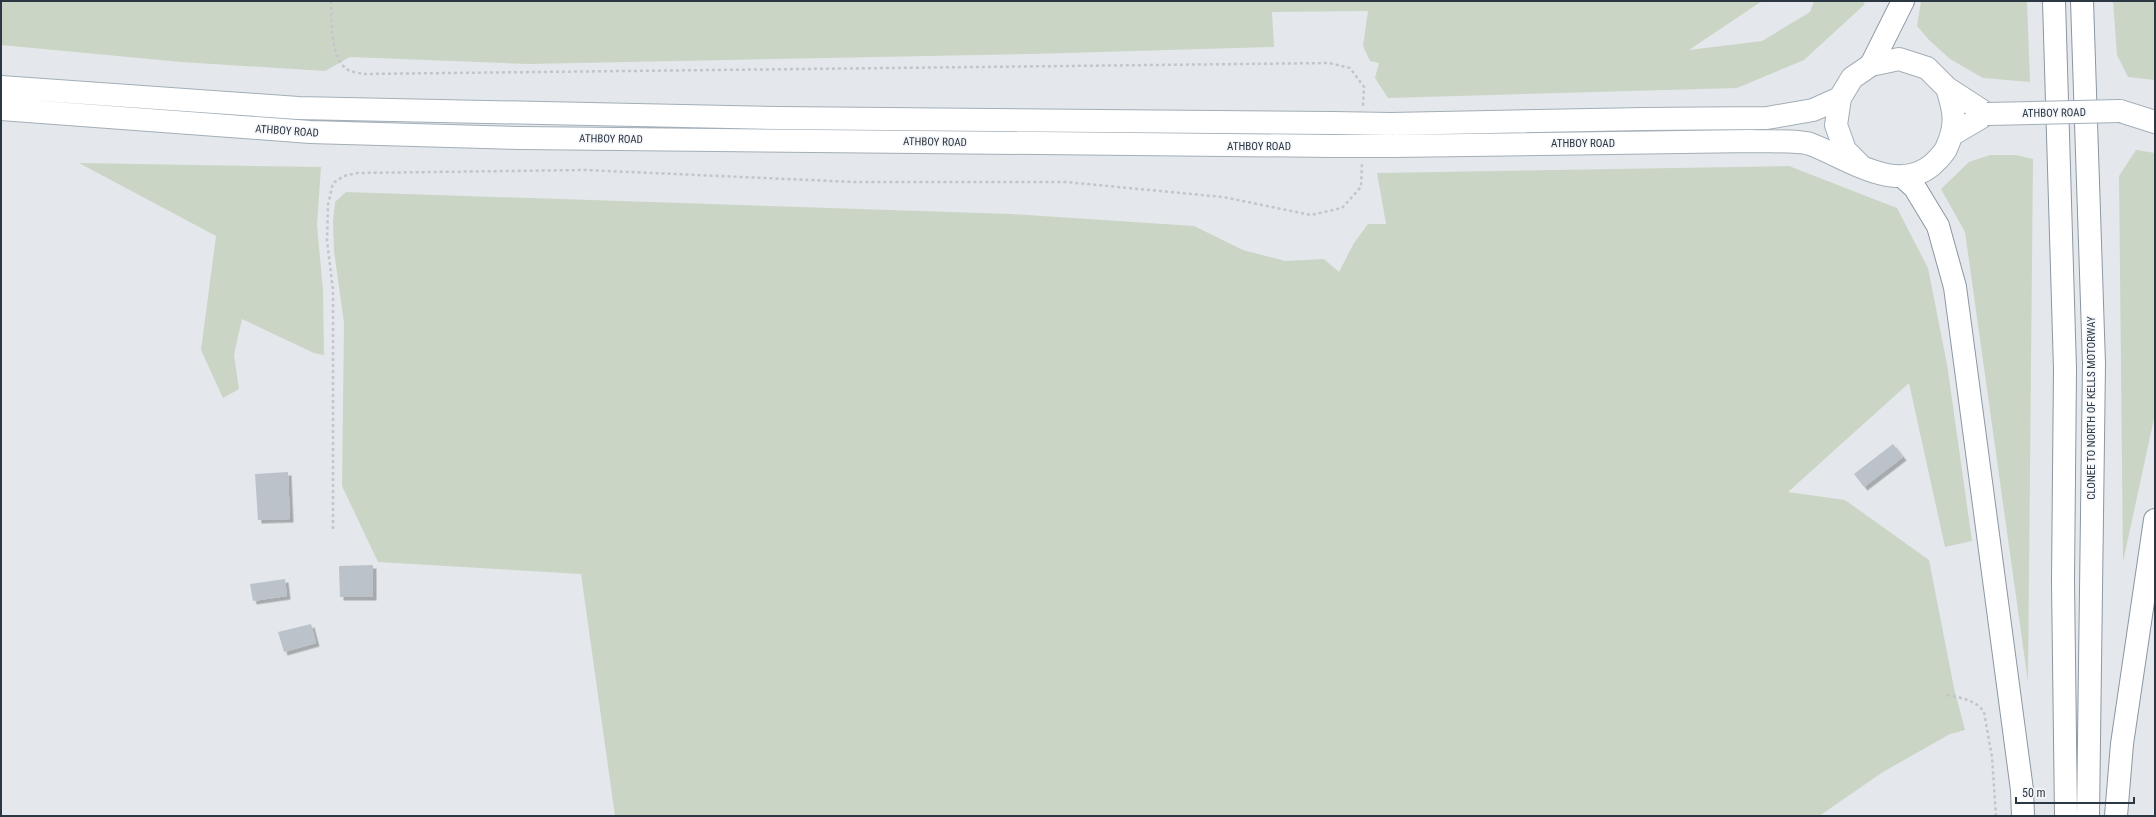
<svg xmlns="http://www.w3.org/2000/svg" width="2156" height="817" font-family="'Roboto Condensed',sans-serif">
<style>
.green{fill:#cbd5c5}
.building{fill:#bbc2c9;filter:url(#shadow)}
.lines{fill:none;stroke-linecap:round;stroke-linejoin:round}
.primary-casing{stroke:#a3aeb7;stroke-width:24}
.highway-casing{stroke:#8b97a2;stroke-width:24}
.path{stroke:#c2c6cb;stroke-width:2.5;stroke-dasharray:3 3;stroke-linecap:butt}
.primary{stroke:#fff;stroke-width:22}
.highway{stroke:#fff;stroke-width:22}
.primary-bridge-casing{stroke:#a3aeb7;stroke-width:24;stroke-linecap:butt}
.primary-bridge{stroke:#fff;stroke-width:22}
.labels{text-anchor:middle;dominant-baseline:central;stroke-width:3;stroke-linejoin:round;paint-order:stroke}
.street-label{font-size:11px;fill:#2c3744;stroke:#f4f6f9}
</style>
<defs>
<filter id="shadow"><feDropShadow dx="3.5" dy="3.5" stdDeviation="0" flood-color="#0004"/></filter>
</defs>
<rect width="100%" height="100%" fill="#e4e8ec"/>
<path class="green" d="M1 1H1762L1689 50 1762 41 1810 12 1814 1H1865L1864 5 1804 60 1737 88 1388 98 1375 78 1379 63 1370 61 1363 46 1368 11 1272 12 1274 47 1032 54 528 64 350 57 325 71 181 62 1 45Z
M1921 1H2027L2030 82 1983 78 1950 59 1929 40 1917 26Z
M2113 1H2155V80L2128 77 2117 55Z
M2136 150 2155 153V414L2123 562 2119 176Z
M1990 155H2016L2033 159 2028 682 1965 232 1941 189 1969 162Z
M79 163 321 167 317 225 323 290 324 355 314 353 242 319 234 355 239 389 223 398 201 350 216 236Z
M1789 166 1897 208 1928 268 1947 364 1972 541 1945 547 1909 383 1788 492 1845 500 1929 560 1954 688 1965 730 1950 734 1883 772 1819 816H615L581 574 378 562 342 486 344 323 334 251 333 222 335 202 346 192 1011 214 1194 226 1243 250 1285 261 1324 259 1339 272 1354 243 1368 224H1386L1377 173Z"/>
<path class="building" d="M1893 444 1903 457 1864 487 1854 474Z
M288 472 290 519 258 520 255 474Z
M373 565V597H340L339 566Z
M285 579 287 596 253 601 250 584Z
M311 624 316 643 284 652 278 632Z"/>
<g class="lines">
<defs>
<path id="primary" d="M1 87 298 108 779 118 1332 123
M1 109 310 132 520 138 1334 146
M2120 111 2155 122
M1391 124 1644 119 1767 118 1813 110 1840 98
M1393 146 1752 141C1767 142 1798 140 1810 144 1846 157 1896 195 1932 165 1937 160 1942 156 1946 149 1957 125 1955 113 1947 88
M1860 165 1845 150 1836 125 1840 98 1852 78 1871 65 1899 59 1927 68 1947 88 1987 114 1953 134"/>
<path id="highway" d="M2054 1 2065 369 2063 581 2066 816
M2082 1 2094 364 2088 816
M1871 65 1903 1
M1903 177 1915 188 1938 226 1955 287 2022 790 2023 816
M2116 816 2122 744 2155 520"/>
</defs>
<use href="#primary" class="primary-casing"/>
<use href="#highway" class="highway-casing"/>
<path class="path" d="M331 1C332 20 329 61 350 71 354 72 359 73 363 74L1329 63 1350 68 1364 87 1363 106
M333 529V290L327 241 328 205 333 183 344 176 357 173 585 170 854 182H1066L1223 197 1311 215 1342 208 1361 187 1362 163
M1947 695C1961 698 1976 700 1984 712L1992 757 1996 816"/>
<use href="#primary" class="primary"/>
<use href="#highway" class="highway"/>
<defs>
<path id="primary-bridge" d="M1987 114 2120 111
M1332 123 1391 124
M1334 146H1393"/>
</defs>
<use href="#primary-bridge" class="primary-bridge-casing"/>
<use href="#primary-bridge" class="primary-bridge"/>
</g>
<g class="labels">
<g class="street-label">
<text transform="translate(2054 113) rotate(-1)">ATHBOY ROAD</text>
<text transform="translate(287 131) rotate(4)">ATHBOY ROAD</text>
<text transform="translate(611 139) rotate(1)">ATHBOY ROAD</text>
<text transform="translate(935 142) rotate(1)">ATHBOY ROAD</text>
<text x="1583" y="143">ATHBOY ROAD</text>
<text x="1259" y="146">ATHBOY ROAD</text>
<text transform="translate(2091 408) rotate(-90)">CLONEE TO NORTH OF KELLS MOTORWAY</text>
</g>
</g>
<rect width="2156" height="817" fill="none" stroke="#2c3744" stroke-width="4"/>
<path d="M2016 797v6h118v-6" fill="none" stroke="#2c3744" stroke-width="2"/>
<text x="2022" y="797" font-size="12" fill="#2c3744" stroke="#f4f6f9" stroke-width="3" paint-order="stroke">50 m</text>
</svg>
